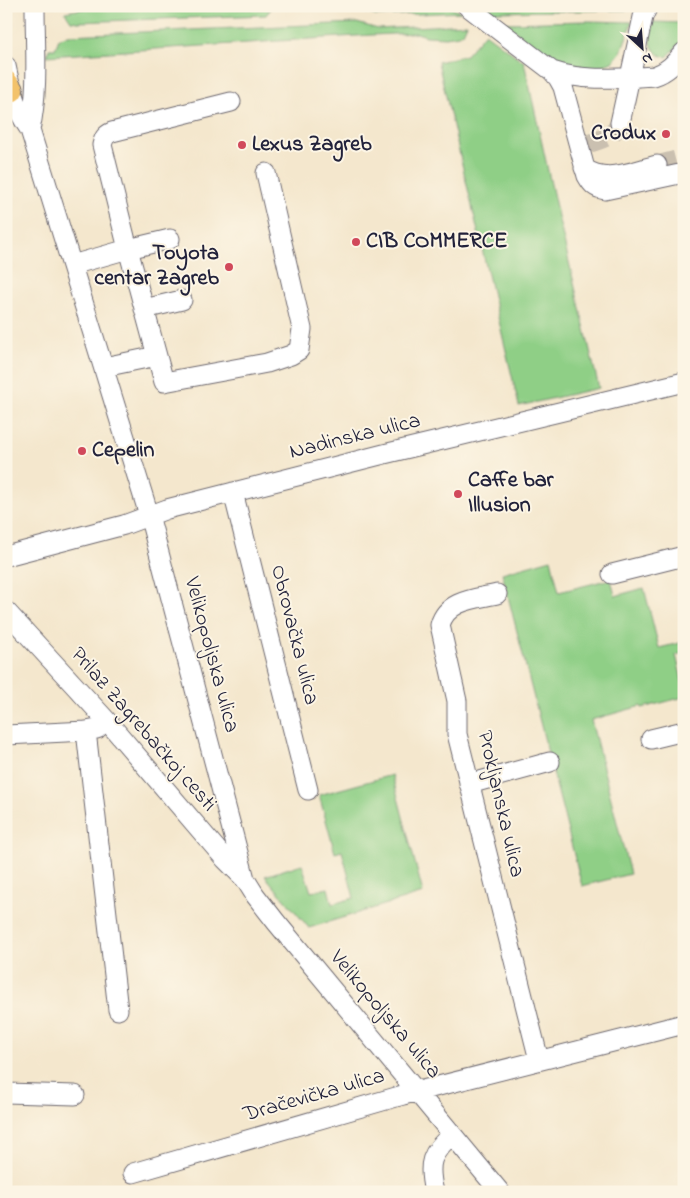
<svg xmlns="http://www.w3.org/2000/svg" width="690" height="1198" font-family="'Indie Flower',sans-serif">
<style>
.green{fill:#8fcf86;stroke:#587860}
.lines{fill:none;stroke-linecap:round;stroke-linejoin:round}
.minor-tunnel{stroke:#cac0b0;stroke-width:19;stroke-dasharray:19 9;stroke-linecap:butt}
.minor-casing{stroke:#6c676e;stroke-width:21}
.major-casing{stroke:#6c676e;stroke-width:26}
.minor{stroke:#fff;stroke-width:19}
.major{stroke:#f3c26a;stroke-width:24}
.poi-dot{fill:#d1495b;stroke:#fcf5e5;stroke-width:2}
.labels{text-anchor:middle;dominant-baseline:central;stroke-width:4;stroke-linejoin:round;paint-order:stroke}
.poi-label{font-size:22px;font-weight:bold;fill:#22223b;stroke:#fcf5e5;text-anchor:start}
.street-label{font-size:22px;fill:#22223b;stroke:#fcf5e5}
</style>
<rect width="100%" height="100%" fill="#fcf5e5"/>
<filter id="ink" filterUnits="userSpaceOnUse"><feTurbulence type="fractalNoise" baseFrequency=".02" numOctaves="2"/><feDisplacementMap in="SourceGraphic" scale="10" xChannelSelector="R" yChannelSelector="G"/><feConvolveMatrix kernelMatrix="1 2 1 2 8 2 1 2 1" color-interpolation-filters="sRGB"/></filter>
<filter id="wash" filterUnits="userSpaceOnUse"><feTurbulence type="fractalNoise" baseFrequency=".0096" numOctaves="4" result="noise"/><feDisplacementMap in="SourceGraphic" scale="20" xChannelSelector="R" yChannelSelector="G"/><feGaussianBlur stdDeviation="1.12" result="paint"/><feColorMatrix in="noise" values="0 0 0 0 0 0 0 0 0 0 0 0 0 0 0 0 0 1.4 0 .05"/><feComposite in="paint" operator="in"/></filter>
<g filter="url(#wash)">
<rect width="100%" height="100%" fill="#f4e7cd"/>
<path class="green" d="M135 6 271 9 266 15 78 22 71 21 65 12 83 9Z
M356 6H445L462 12 377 16 357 10Z
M484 6H636L635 10 491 12Z
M587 21 632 22 621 52 612 62 597 68 577 70 560 66 505 23Z
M653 22 684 23V39L667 57C649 55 648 36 653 22Z
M357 23 378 29 467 24 463 33 459 35 446 37 426 36 417 33 372 35 47 56 49 49H55L59 39 68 35Z
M485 33 524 62 558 216 599 388 519 406 438 62 466 55Z
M551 559 559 592 611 579 615 596 644 588 659 648 684 642V653L676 655 684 689V697L642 708 641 706 591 720 630 874 582 886 502 573Z
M392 775 423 893 309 928 265 876 302 864 311 892 328 888 332 904 354 898 342 851 335 853 319 795Z"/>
</g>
<g filter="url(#ink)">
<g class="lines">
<path class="minor-tunnel" d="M587 144C601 140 613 137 620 123
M657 165 684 158"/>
<defs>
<path id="minor" d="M467 6 552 71C584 82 620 78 654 76 667 72 675 63 684 52
M6 66C11 90 16 110 30 130L149 515 245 879 255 895 276 922 500 1192
M552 71 558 78 563 87 587 176C592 185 595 188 605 190L684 173
M231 102 112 132C105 135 104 138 102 145L128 249 164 382 267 363 291 355 299 350 302 329 266 173
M620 123 643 17 648 6
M30 130C39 89 35 48 35 6
M584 168C606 184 632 171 657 165
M72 265 128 249 170 239
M144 309 182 300
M104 367 157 356
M233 492 308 790
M6 556 124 525 167 509 384 454 684 382
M612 574 684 556
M497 594C475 599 447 600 440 625L457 701V734L539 1060
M6 611 108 722 225 859 244 878
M86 731 118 1010
M6 735 86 731 97 729
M651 739 684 731
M469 784 550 762
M6 1093 75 1095
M133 1173 403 1095 684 1024
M434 1192C427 1162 431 1154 452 1134"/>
<path id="major" d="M6 83 11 90"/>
</defs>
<use href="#minor" class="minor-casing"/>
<use href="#major" class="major-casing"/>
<use href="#minor" class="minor"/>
<use href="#major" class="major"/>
</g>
</g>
<g class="poi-dot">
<circle cx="666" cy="134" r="5"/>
<circle cx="242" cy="145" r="5"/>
<circle cx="356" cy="242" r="5"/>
<circle cx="229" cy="267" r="5"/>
<circle cx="82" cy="451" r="5"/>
<circle cx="458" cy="494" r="5"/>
</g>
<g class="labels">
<g class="poi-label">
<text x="656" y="134" text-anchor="end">Crodux</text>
<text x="252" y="145">Lexus Zagreb</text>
<text x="366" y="242">CIB COMMERCE</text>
<text x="219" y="254" text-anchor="end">Toyota<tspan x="219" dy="25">centar Zagreb</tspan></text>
<text x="92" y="451">Cepelin</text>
<text x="468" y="481">Caffe bar<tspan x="468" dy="25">Illusion</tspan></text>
</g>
<g class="street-label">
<text transform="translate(355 437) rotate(-14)">Nadinska ulica</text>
<text transform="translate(294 635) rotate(76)">Obrovačka ulica</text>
<text transform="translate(211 655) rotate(75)">Velikopoljska ulica</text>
<text transform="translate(143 730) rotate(49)">Prilaz Zagrebačkoj cesti</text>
<text transform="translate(500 804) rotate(77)">Prokljanska ulica</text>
<text transform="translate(385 1015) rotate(50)">Velikopoljska ulica</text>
<text transform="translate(314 1096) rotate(-16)">Dračevička ulica</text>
</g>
</g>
<rect width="690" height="1198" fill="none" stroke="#fcf5e5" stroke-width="25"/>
<g transform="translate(642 48) rotate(154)" stroke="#fcf5e5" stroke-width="4" paint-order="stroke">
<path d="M0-4L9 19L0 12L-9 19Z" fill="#22223b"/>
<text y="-8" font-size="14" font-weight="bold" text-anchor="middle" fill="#22223b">N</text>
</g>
</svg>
